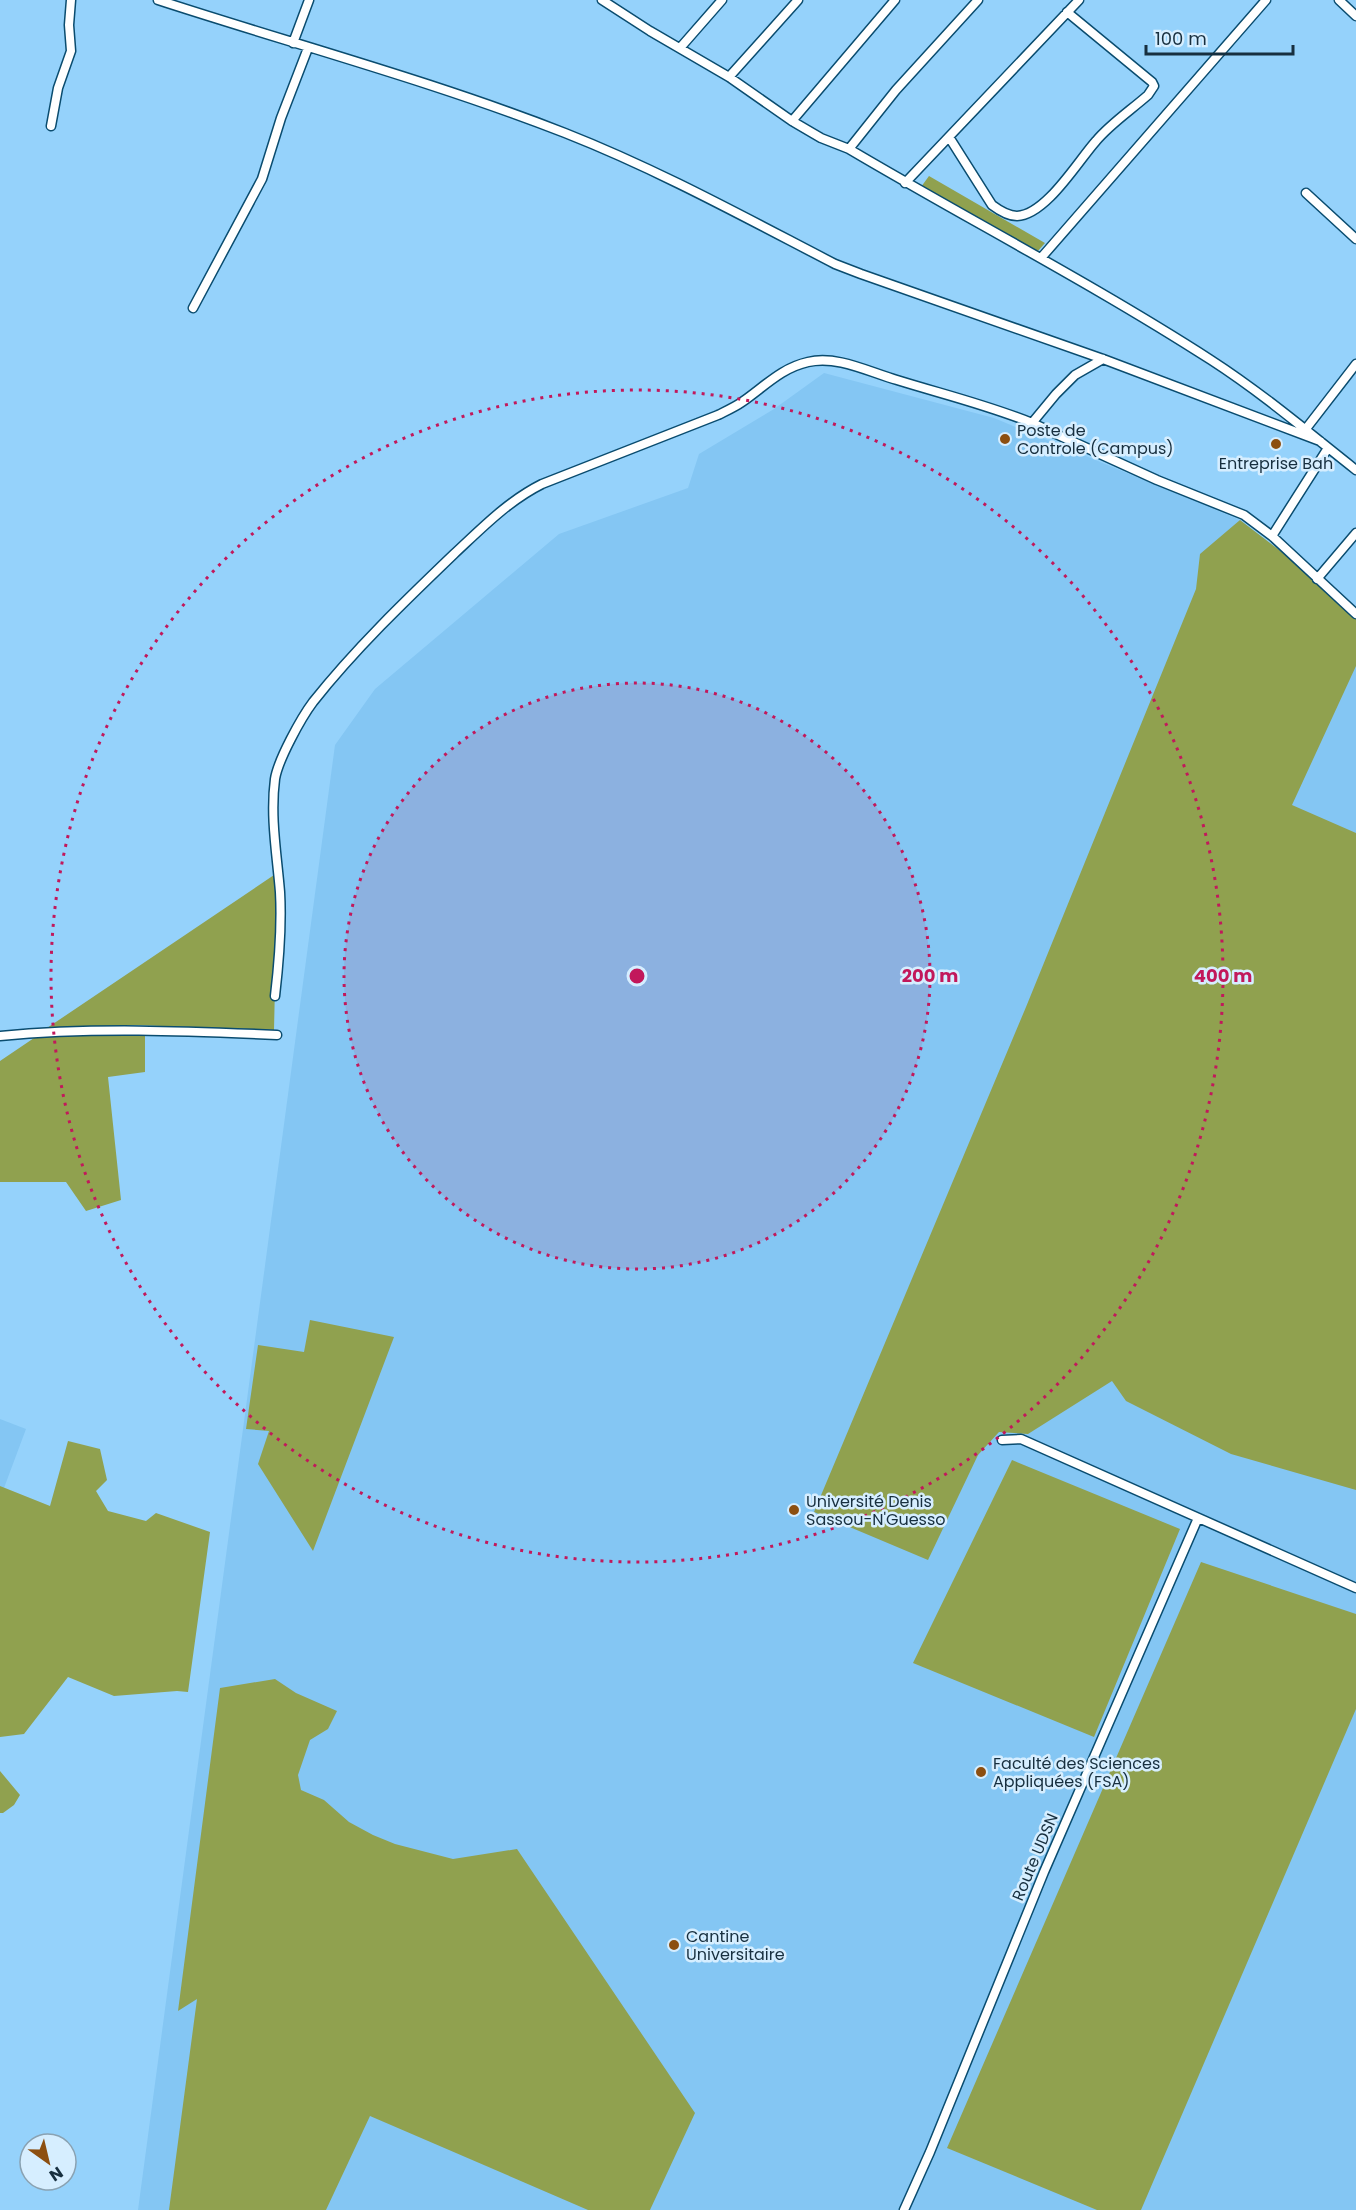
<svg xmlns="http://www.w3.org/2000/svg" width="1356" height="2210" font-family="Poppins,sans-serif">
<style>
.built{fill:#84c6f3}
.green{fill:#90a14f}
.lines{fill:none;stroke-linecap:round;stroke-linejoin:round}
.minor-casing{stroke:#0a4c6f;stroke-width:11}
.minor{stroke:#fff;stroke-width:8}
.ring{fill:none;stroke:#c2185b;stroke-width:3;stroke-dasharray:3 6}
.poi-dot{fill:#8c4f11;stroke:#d6eeff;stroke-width:2}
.labels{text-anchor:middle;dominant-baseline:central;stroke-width:5;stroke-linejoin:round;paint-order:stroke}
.poi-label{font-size:16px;fill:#172f3f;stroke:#d6eeff;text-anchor:start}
.street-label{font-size:16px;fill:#172f3f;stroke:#d6eeff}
.centre{fill:#c2185b;stroke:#d6eeff;stroke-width:3}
.ring-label{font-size:18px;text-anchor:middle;font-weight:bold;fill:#c2185b;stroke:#d6eeff;stroke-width:5;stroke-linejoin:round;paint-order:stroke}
</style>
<rect width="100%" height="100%" fill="#95d2fb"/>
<path class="built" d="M824 373 994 418 1240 520 1356 614V2210H138L335 745 375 689 559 534 688 488 699 454 774 409Z
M0 1419 26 1429 4 1488 0 1486Z"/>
<path class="green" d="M929 176 1045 243 1038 251 921 187Z
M1240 520 1321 582 1356 614V666L1292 805 1356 833V1490L1231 1454 1126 1401 1112 1381 1028 1434 999 1432 978 1455 928 1560 814 1512 1026 1007 1196 589 1200 554Z
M274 875 277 895 274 1030 133 1025 47 1028Z
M85 1031 145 1035V1072L108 1077 121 1200 86 1211 66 1182H0V1061L37 1036Z
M310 1320 394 1337 313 1551 258 1464 269 1431 246 1429 258 1345 304 1352Z
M68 1441 100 1449 107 1480 96 1491 108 1511 146 1521 156 1513 210 1532 188 1692 177 1691 114 1696 68 1677 24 1734 0 1737V1486L50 1506Z
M1012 1460 1180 1529 1094 1737 913 1663Z
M1201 1562 1356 1614V1709L1141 2210H1097L947 2148Z
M275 1679 296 1693 337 1711 328 1729 310 1740 298 1775 301 1790 324 1800 349 1822 373 1835 395 1844 453 1859 517 1849 695 2113 650 2210H588L370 2116 326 2210H169L197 1999 178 2011 220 1688Z
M0 1771 20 1795 14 1805 3 1813H0Z"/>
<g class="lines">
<defs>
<path id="minor" d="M158 0C293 44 432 81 565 133 659 170 746 218 835 264L861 274 1103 359 1320 441
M602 0 650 31 729 77 792 121 821 138 849 149C969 220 1093 284 1211 360 1262 393 1308 432 1356 470
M1339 0 1356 16
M293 43 309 0
M680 48 722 0
M729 77 798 0
M792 121 895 0
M51 126 58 88 71 51 69 25 71 0
M949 137 992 205C1000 211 1008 216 1017 216 1046 215 1078 161 1096 141 1110 124 1131 110 1148 95L1154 86 1152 82 1067 12
M849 149 896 90 978 0
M905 183 1079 0
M1306 193 1356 239
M1041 258 1266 0
M193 308 262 179 281 118 308 48
M1032 423 1157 480 1244 515 1272 536 1356 614
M1305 430 1356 364
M1272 536 1328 448
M1317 579 1356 533
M275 996C279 962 282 927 280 892 277 855 270 817 275 779 278 760 301 718 313 702 355 649 405 601 454 554 482 528 508 501 542 484L718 415C726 411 735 407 742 402 764 387 781 368 808 362 837 355 869 372 897 380 942 394 988 405 1032 423L1056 394 1075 375 1103 359
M0 1036C93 1027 185 1031 277 1035
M1002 1440 1021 1439 1356 1588
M904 2210 930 2152 1044 1872 1198 1518"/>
</defs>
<use href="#minor" class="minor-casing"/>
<use href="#minor" class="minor"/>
</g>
<circle cx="637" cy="976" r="293" fill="#c2185b" fill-opacity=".12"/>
<g class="ring">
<circle cx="637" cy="976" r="293"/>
<circle cx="637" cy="976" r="586"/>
</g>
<g class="poi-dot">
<circle cx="1005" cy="439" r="6"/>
<circle cx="1276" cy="444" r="6"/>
<circle cx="794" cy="1510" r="6"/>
<circle cx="981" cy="1772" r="6"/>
<circle cx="674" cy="1945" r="6"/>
</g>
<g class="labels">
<g class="poi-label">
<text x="1017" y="430">Poste de<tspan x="1017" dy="18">Controle (Campus)</tspan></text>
<text x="1276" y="463" text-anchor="middle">Entreprise Bah</text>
<text x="806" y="1501">Université Denis<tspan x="806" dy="18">Sassou-N'Guesso</tspan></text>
<text x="993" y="1763">Faculté des Sciences<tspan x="993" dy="18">Appliquées (FSA)</tspan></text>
<text x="686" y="1936">Cantine<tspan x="686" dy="18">Universitaire</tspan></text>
</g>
<g class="street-label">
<text transform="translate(1035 1857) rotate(-67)">Route UDSN</text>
</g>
</g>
<circle cx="637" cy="976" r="9" class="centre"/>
<g class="ring-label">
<text x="930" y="982">200 m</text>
<text x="1223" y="982">400 m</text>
</g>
<g transform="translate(48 2162) rotate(146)"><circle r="28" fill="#d6eeff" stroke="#8aa2b2" stroke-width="1.5"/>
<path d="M0-4.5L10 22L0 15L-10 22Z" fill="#8c4f11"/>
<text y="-9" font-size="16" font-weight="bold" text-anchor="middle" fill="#172f3f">N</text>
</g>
<path d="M1146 45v9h147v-9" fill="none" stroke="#172f3f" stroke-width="3"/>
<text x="1155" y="45" font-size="18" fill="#172f3f" stroke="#d6eeff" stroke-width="4.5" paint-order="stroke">100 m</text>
</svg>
